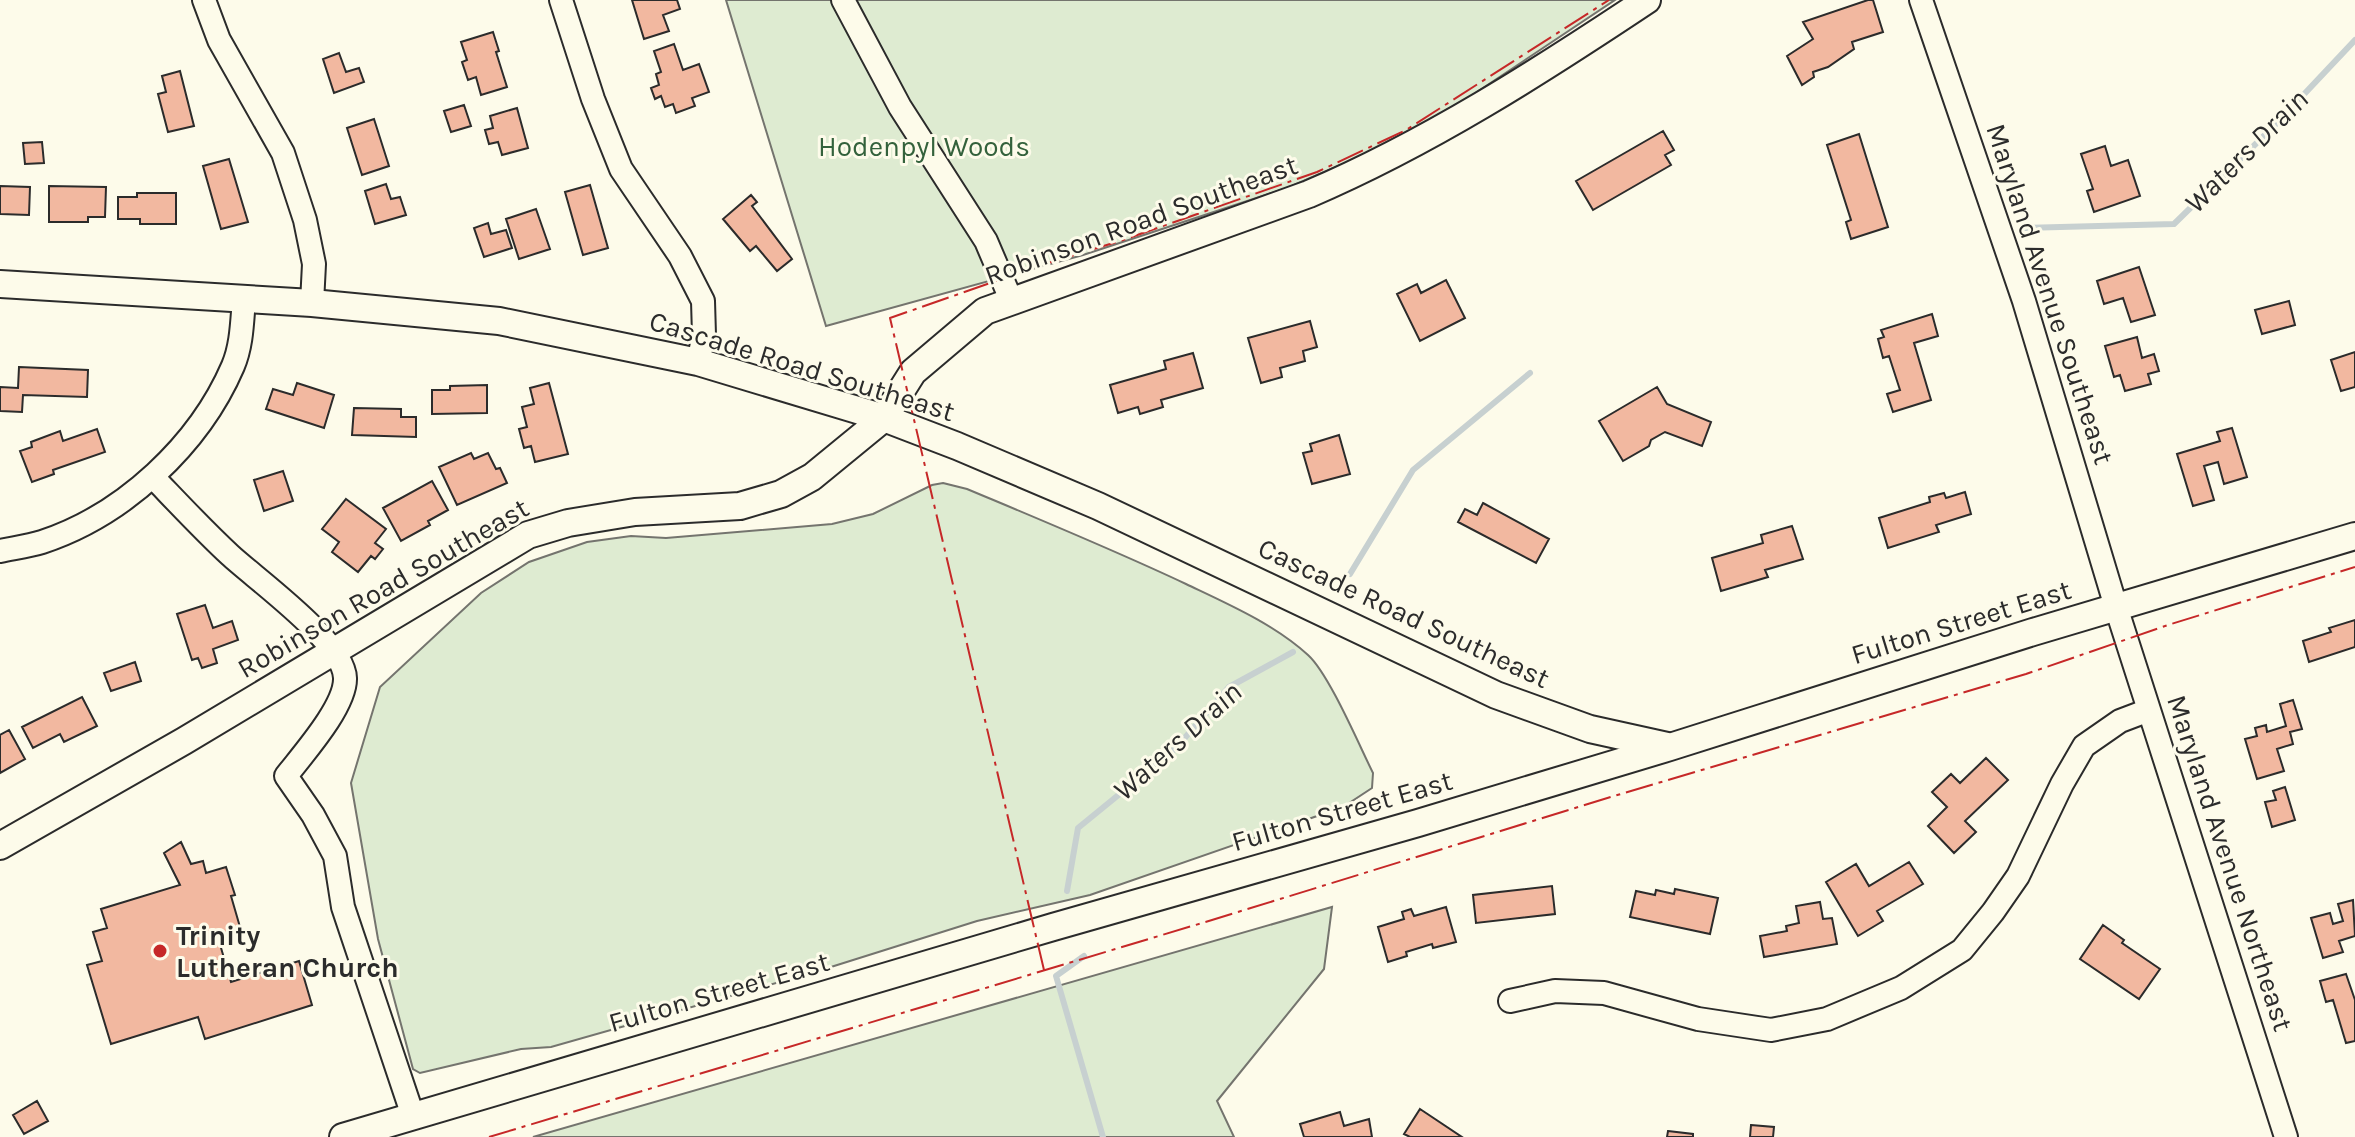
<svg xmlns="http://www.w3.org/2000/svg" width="2355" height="1137" font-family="Karla,sans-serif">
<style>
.green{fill:#deebd1;stroke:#74746e;stroke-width:2}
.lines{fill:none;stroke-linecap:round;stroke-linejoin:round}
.stream{stroke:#c7d0d0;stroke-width:6}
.building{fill:#f2b8a0;stroke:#2b2b2b;stroke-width:2}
.minor-casing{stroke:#2b2b2b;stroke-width:26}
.major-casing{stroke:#2b2b2b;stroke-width:30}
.minor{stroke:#fdfbea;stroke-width:22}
.major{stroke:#fdfbea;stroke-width:26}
.power{stroke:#c62828;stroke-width:2;stroke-dasharray:28 6 4 6;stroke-linecap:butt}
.poi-dot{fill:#c62828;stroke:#fdfbea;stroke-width:3}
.labels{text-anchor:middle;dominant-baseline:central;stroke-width:6;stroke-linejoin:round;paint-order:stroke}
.park-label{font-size:28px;fill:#34623c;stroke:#fdfbea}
.street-label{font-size:28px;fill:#2b2b2b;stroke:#fdfbea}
.poi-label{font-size:28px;font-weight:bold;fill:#2b2b2b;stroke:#fdfbea;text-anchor:start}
.water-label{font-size:30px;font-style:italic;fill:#2b2b2b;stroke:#fdfbea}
</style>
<rect width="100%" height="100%" fill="#fdfbea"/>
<path class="green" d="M726 0H1615L1471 96 1380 148 1287 188 1083 255 826 326Z
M943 483 967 489C1041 520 1114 550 1186 584 1228 604 1274 624 1308 655 1329 674 1359 745 1373 773L1372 788 1343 807 1090 895 977 921 815 972 551 1047 521 1049 420 1073 413 1069 378 939 351 783 380 687 481 593 529 562 587 542 631 536 666 538 832 524 873 514 932 485Z
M1332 907 1324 969 1217 1101 1234 1137H533Z"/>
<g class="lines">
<path class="stream" d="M2025 228 2174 224 2275 125 2355 40
M1350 574 1413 470 1530 373
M1067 891 1078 828 1176 748 1229 687 1293 652
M1084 956 1056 976 1103 1137"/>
</g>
<path class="building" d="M632 0H677L680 9 663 15 669 31 644 39Z
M1868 0H1873L1883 32 1852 42 1854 49 1828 67 1813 72 1814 77 1802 85 1787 56 1813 39 1803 22Z
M493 32 499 51 496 52 507 87 481 95 476 77 468 80 462 62 467 60 461 42Z
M674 44 683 70 699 64 709 92 692 98 695 106 676 113 673 104 665 107 661 96 655 99 651 88 659 85 656 74 661 72 654 51Z
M339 53 346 72 359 68 364 82 334 93 323 59Z
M180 71 194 126 168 132 158 94 166 92 162 76Z
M464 105 471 126 451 132 444 111Z
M517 108 528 148 502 155 498 142 489 144 485 130 493 128 490 116Z
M374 119 389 166 362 175 347 128Z
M1663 131 1674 150 1665 155 1671 165 1593 210 1576 181Z
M1859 134 1888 227 1851 239 1846 222 1851 220 1827 145Z
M42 142 44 163 25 164 23 143Z
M2105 146 2111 166 2128 160 2140 196 2094 212 2087 191 2093 189 2081 154Z
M229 159 248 222 221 229 203 166Z
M386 184 391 199 400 197 406 215 375 224 365 191Z
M590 185 608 248 583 255 565 192Z
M0 186 30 187 29 215 0 214Z
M49 186 106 187 105 217H88V222H49Z
M137 193H176V224H140V219H118V197H137Z
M751 195 757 202 752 206 792 259 777 271 756 246 750 251 723 219Z
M536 209 550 249 519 259 506 219Z
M488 223 491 234 506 230 512 248 484 257 474 228Z
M2139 267 2155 315 2131 322 2123 298 2104 304 2097 281Z
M1446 280 1465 318 1420 341 1397 294 1417 284 1421 293Z
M2289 301 2295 325 2262 334 2255 310Z
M1932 314 1938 336 1914 343 1931 400 1893 412 1887 394 1900 390 1889 356 1883 358 1878 339 1884 337 1881 330Z
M1310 321 1317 347 1303 351 1305 361 1280 368 1282 377 1261 383 1248 338Z
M2137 337 2142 358 2154 354 2159 371 2148 374 2151 384 2125 391 2120 375 2114 377 2105 346Z
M2355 352V387L2341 391 2331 360Z
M1193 353 1203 388 1161 400 1163 407 1140 414 1138 407 1118 413 1110 385 1166 369 1164 361Z
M19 367 88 370 87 397 23 395 22 412 0 411V387L18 388Z
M297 383 334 395 324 428 266 409 273 389 293 395Z
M549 383 568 454 535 462 531 446 524 448 519 429 527 427 522 407 534 404 530 388Z
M487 385V413L432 414V390H450V386Z
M1657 387 1667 404 1711 422 1702 446 1665 432 1651 440 1649 446 1623 461 1599 421Z
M354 408 401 409V417H416V437L352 435Z
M2232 428 2247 477 2224 484 2218 462 2204 466 2214 500 2193 506 2177 454 2220 441 2217 432Z
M97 429 105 452 53 470 54 474 32 482 20 451 32 447 31 442 60 431 63 441Z
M1339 435 1350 474 1312 484 1303 453 1312 451 1310 444Z
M471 453 474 459 488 453 496 469 500 468 507 483 457 505 439 467Z
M283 471 293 501 264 511 254 480Z
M432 481 448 510 428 521 430 525 401 541 383 508Z
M1965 492 1971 514 1936 525 1939 532 1888 548 1879 518 1930 502 1929 497 1944 493 1946 498Z
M346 499 386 529 375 543 383 549 375 559 371 556 358 572 332 552 339 542 322 529Z
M1483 503 1549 539 1536 563 1458 522 1465 509 1477 515Z
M1792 526 1803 559 1765 570 1768 577 1721 591 1712 558 1763 543 1761 535Z
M205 605 213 628 232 621 238 640 213 649 217 663 202 668 198 658 192 660 177 614Z
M2355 620V647L2309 662 2303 641 2331 632 2329 628Z
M135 662 141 681 111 691 104 673Z
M82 697 97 726 64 742 60 734 33 748 22 727Z
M2293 700 2302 729 2290 732 2293 744 2277 749 2284 771 2257 779 2245 739 2257 736 2255 728 2266 725 2267 732 2286 726 2280 704Z
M9 730 25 759 0 773V735Z
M1986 758 2008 780 1965 821 1976 832 1954 853 1928 826 1947 807 1932 792 1951 774 1960 783Z
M2285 787 2295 820 2272 827 2265 802 2276 800 2273 791Z
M181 842 191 864 203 861 206 873 226 867 235 895 231 896 240 927 229 930 231 938 219 941 231 982 299 961 312 1005 205 1039 198 1017 111 1044 87 965 102 961 93 932 107 928 101 909 180 885 164 853Z
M1909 862 1923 884 1877 911 1883 921 1858 936 1826 882 1856 864 1869 886Z
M1552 886 1555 914 1476 923 1473 895Z
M1675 889 1718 898 1710 934 1630 917 1636 891 1655 895 1656 890 1674 894Z
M2353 900 2355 936 2339 941 2343 952 2323 958 2311 918 2330 913 2333 924 2343 921 2338 904Z
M1820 902 1823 919 1832 918 1837 944 1764 957 1760 936 1787 931 1786 926 1799 923 1796 906Z
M1446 907 1456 942 1433 948 1432 944 1406 952 1407 956 1388 962 1378 927 1404 919 1402 912 1411 909 1414 916Z
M2103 925 2124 940 2122 943 2160 969 2139 999 2080 959Z
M2346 974 2355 1000V1041L2346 1043 2333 1000 2326 1002 2320 981Z
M37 1101 48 1121 24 1134 13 1115Z
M1420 1109 1462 1137H1410L1404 1134Z
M1340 1112 1344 1126 1369 1119 1372 1137H1304L1300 1124Z
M1751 1125 1774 1127 1773 1137H1750Z
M1668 1131 1693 1134V1137H1667Z"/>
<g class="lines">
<defs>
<path id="minor" d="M204 0 219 40 283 153 305 220 314 264 312 303
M561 0 593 99 621 169 680 256 703 301 704 335 698 362
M843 0 900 107 986 241 1012 302
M1921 0 2024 301 2116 607 2286 1137
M153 477C178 503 203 530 230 555 257 580 344 642 345 678 346 706 303 754 286 776L313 815 335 856 343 907 413 1116
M0 551C14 548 29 546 42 542 124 515 199 445 233 366 242 345 242 321 244 299
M1510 1001 1555 991 1604 993 1698 1019 1771 1030 1827 1019 1901 988 1962 950 1993 912 2018 876 2062 784 2084 746 2120 721 2149 710"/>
<path id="major" d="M0 284 312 303 499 321 698 362 884 418 957 446 1098 506 1496 695 1590 729 1667 746
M0 846 184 741 528 535 568 523 635 512 740 506 781 494 812 477 884 418 913 372 985 311 1309 194C1428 143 1539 72 1647 0
M343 1137 1053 927 1418 823 1670 747 2033 632 2355 536"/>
</defs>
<use href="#minor" class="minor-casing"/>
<use href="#major" class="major-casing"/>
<use href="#minor" class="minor"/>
<use href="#major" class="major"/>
<path class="power" d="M1044 970 890 318 1039 266 1123 240 1317 172 1406 130 1609 0
M489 1137 1212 920 1614 796 2026 674 2168 625 2355 567"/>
</g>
<circle class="poi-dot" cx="160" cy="951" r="8"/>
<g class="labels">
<g class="park-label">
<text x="924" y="146">Hodenpyl Woods</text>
</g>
<g class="street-label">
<text transform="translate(1141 220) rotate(-20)">Robinson Road Southeast</text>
<text transform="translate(2050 294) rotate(72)">Maryland Avenue Southeast</text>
<text transform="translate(802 366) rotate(17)">Cascade Road Southeast</text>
<text transform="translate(383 588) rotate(-30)">Robinson Road Southeast</text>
<text transform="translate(1404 613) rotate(25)">Cascade Road Southeast</text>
<text transform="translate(1961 622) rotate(-17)">Fulton Street East</text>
<text transform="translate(1342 811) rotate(-16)">Fulton Street East</text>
<text transform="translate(2230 863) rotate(72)">Maryland Avenue Northeast</text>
<text transform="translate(719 992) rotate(-16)">Fulton Street East</text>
</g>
<g class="poi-label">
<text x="176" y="935">Trinity<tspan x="176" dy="32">Lutheran Church</tspan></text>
</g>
<g class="water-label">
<text transform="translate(2246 151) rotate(-45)">Waters Drain</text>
<text transform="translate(1177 741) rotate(-42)">Waters Drain</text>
</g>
</g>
</svg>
